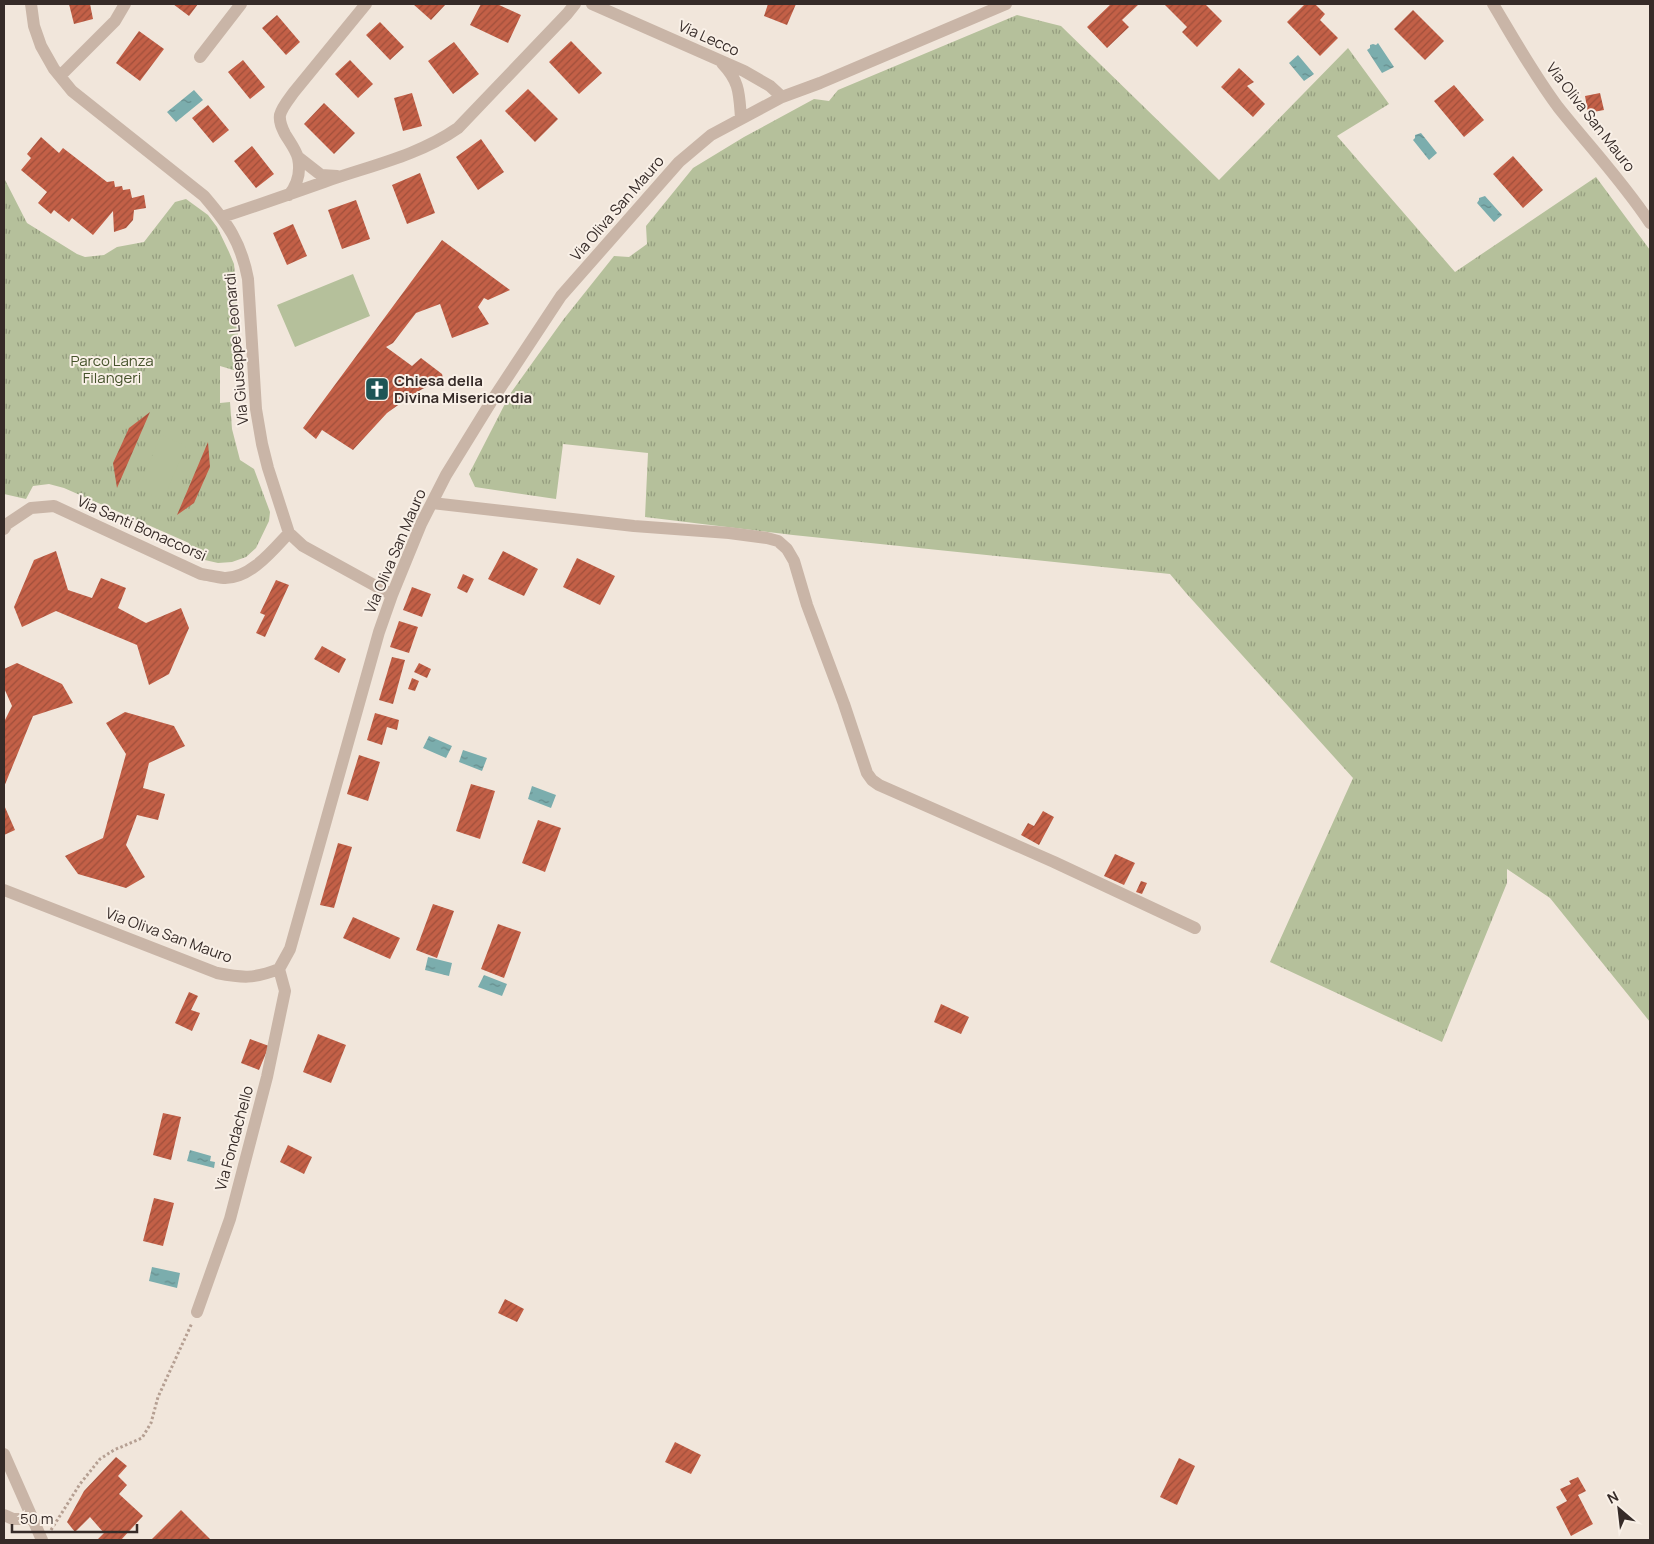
<svg xmlns="http://www.w3.org/2000/svg" width="1654" height="1544" font-family="Manrope,sans-serif">
<style>
.grass{fill:url(#grass-tufts)}
.pitch{fill:#b5c09b}
.water{fill:url(#water-ripples)}
.building{fill:url(#building-hatch)}
.lines{fill:none;stroke-linecap:round;stroke-linejoin:round}
.path{stroke:#b59f92;stroke-width:3;stroke-dasharray:2.5 2.5;stroke-linecap:butt}
.minor{stroke:#c9b5a7;stroke-width:12}
.labels{text-anchor:middle;dominant-baseline:central;stroke-width:4;stroke-linejoin:round;paint-order:stroke}
.street-label{font-size:15px;fill:#362b28;stroke:#f9f0e7}
.park-label{font-size:15px;fill:#46532c;stroke:#f9f0e7}
.poi-label{font-size:15px;font-weight:bold;fill:#362b28;stroke:#f9f0e7;text-anchor:start}
</style>
<defs>
<pattern id="grass-tufts" width="24" height="20" patternUnits="userSpaceOnUse" patternTransform="scale(1.25)"><rect width="24" height="20" fill="#b5c09b"/><path d="M3 7l-1-3M5 7V3M7 7l1-3M15 17l-1-3M17 17v-4M19 17l1-3" fill="none" stroke="#949c7e"/></pattern>
<pattern id="water-ripples" width="26" height="14" patternUnits="userSpaceOnUse" patternTransform="scale(1.25)"><rect width="26" height="14" fill="#7badad"/><path d="M2 4q2-2 4 0t4 0M15 11q2-2 4 0t4 0" fill="none" stroke="#668d8d"/></pattern>
<pattern id="building-hatch" width="6" height="6" patternUnits="userSpaceOnUse" patternTransform="scale(1.25)"><rect width="6" height="6" fill="#c36047"/><path d="M-1 1l2-2M0 6l6-6M5 7l2-2" fill="none" stroke="#9f4f3b"/></pattern>
</defs>
<rect width="100%" height="100%" fill="#f1e6db"/>
<path class="grass" d="M1017 15 1061 26 1219 180 1348 48 1389 104 1337 136 1455 272 1596 177 1650 250V1022L1550 898 1507 869V883L1442 1042 1270 962 1353 778 1186 593 1170 574 793 535 645 517 648 453 563 444 556 499 475 487 469 474 510 394 563 320 614 256 629 257 647 244 646 226 693 168 744 137 814 99 829 101 838 90Z
M4 178 27 223 77 254 85 257 104 255 117 247 144 242 175 202 186 199 208 215 217 227 229 252 234 264 236 286 239 362 237 371 220 366V403L230 402 232 429 240 460 254 469 270 512 269 521 256 548 246 557 232 562 218 563 196 558 191 550 189 543 64 488 49 484 33 486 26 499 4 494Z"/>
<path class="pitch" d="M353 274 370 316 295 347 277 305Z
M161 435 186 446 163 500 138 489Z"/>
<path class="water" d="M1378 43 1394 67 1382 73 1367 50 1370 48V45L1373 44 1376 45Z
M1298 55 1314 74 1304 81 1289 63Z
M194 90 203 100 176 122 167 112Z
M1421 133 1437 153 1429 160 1413 140 1415 138V135Z
M1485 196 1502 215 1494 222 1477 203 1479 200V198Z
M429 736 452 746 446 758 423 748Z
M463 750 487 758 482 771 459 762Z
M532 786 556 795 551 808 528 799Z
M428 957 452 963 449 976 425 970Z
M484 975 507 984 502 996 478 987Z
M190 1150 211 1156 210 1161 215 1162 214 1168 187 1161Z
M152 1267 180 1273 177 1288 149 1281Z"/>
<path class="building" d="M69 4H90L93 19 74 24Z
M173 4H198L189 16Z
M413 4H446L431 20Z
M481 4H497L521 15 508 43 470 25Z
M768 4H796L787 25 764 16Z
M1111 4H1139L1122 20 1129 27 1107 48 1087 27Z
M1164 4H1205L1222 21 1197 47 1182 32 1187 27Z
M1305 4H1315L1325 14 1320 20 1338 38 1320 56 1287 22Z
M1413 10 1444 41 1425 60 1394 29Z
M277 15 300 42 286 55 262 28Z
M380 22 404 47 390 60 366 35Z
M139 31 164 49 140 81 116 63Z
M571 41 602 73 579 94 549 62Z
M454 42 479 74 453 94 428 61Z
M243 60 265 87 250 99 228 72Z
M350 60 373 84 358 98 335 74Z
M1239 68 1254 82 1247 86 1265 104 1253 117 1221 87Z
M1454 85 1484 120 1464 137 1434 101Z
M528 89 558 119 535 142 505 111Z
M412 93 422 126 403 131 394 98Z
M1600 93 1604 110 1588 113 1585 96Z
M324 103 355 133 334 154 304 124Z
M208 105 229 130 213 143 192 118Z
M41 137 59 153 63 148 107 182 114 181 115 187 122 186 123 190 130 189 132 198 144 195 146 208 134 210 133 220 126 228 114 232 113 211 93 235 72 218 69 222 54 210 51 214 38 203 47 192 21 170 31 158 27 154Z
M481 139 504 172 478 190 456 157Z
M252 146 274 174 256 188 234 161Z
M1513 156 1543 190 1523 208 1493 174Z
M420 173 435 213 407 224 392 185Z
M356 200 370 239 342 249 328 210Z
M293 224 307 256 287 265 273 233Z
M442 240 510 290 488 300 484 298 478 307 489 324 452 338 440 304 416 313 393 343 386 347 412 366 421 358 442 374 443 378 415 393 387 413 353 450 322 430 316 439 303 428Z
M150 412 117 488 113 463 129 428Z
M208 442 210 467 194 503 177 515Z
M56 551 68 590 92 598 101 578 126 588 118 608 146 623 181 608 189 628 169 674 149 685 137 645 56 611 22 627 14 607 34 560Z
M503 551 538 569 524 596 488 579Z
M577 558 615 576 600 605 563 587Z
M463 574 474 579 467 593 457 588Z
M276 580 289 585 265 637 256 633 265 615 260 613Z
M412 587 431 594 422 617 403 610Z
M399 621 418 627 409 653 390 647Z
M322 646 346 659 339 673 314 659Z
M392 657 405 660 393 704 379 700Z
M17 663 62 684 73 703 33 716 4 787V722L12 706 4 688V669Z
M419 663 431 669 427 678 414 672Z
M412 678 419 681 415 691 408 689Z
M125 712 174 726 185 746 149 763 143 788 165 794 158 820 137 815 126 845 145 877 126 888 78 874 65 856 103 838 126 754 106 723Z
M375 713 399 720 397 730 387 727 382 745 367 740Z
M359 755 380 762 368 801 347 794Z
M471 784 495 791 480 839 456 831Z
M4 805 15 830 4 835Z
M1043 811 1054 817 1039 845 1021 835 1028 823 1034 826Z
M538 820 561 828 545 872 522 863Z
M338 843 352 847 334 908 320 905Z
M1115 854 1135 863 1124 885 1104 876Z
M1141 881 1147 883 1142 894 1136 892Z
M433 904 454 911 437 958 416 950Z
M353 917 400 938 390 959 343 938Z
M498 924 521 932 504 978 481 969Z
M189 992 198 996 191 1010 200 1013 192 1031 175 1023Z
M941 1004 969 1017 961 1034 934 1022Z
M318 1034 346 1045 331 1083 303 1072Z
M250 1039 269 1046 259 1070 241 1063Z
M163 1113 181 1117 171 1160 153 1155Z
M288 1145 312 1157 304 1174 280 1162Z
M154 1198 174 1203 163 1246 143 1241Z
M505 1299 524 1309 517 1322 498 1313Z
M675 1442 701 1455 691 1474 665 1462Z
M116 1457 127 1466 118 1476 127 1485 119 1494 143 1516 121 1540H97L104 1533 90 1517 75 1532 67 1522 84 1491Z
M1179 1458 1195 1466 1177 1505 1160 1497Z
M1578 1477 1586 1491 1578 1495 1593 1524 1571 1536 1556 1507 1567 1501 1560 1489 1571 1484 1569 1481Z
M181 1510 211 1540H151Z"/>
<g class="lines">
<path class="path" d="M51 1530 80 1484 100 1459 114 1450 142 1438 151 1423 158 1397 192 1323"/>
<path class="minor" d="M31 4 34 26 41 46 54 69 72 91 204 196C228 224 241 242 248 279L256 409 262 444 268 468 289 533 303 546 392 595
M592 4 744 71 770 86 782 97
M1493 4C1514 39 1534 75 1558 107 1589 146 1623 182 1650 223
M200 57 241 4
M722 63C740 82 739 93 741 118
M60 76 115 21 125 4
M298 157 321 175 337 176
M289 195C297 185 301 172 298 158 296 150 289 141 285 134 282 128 279 122 280 115 282 107 289 99 294 92L366 4
M222 217C256 206 290 194 324 182 369 166 418 156 458 128L567 14 575 4
M432 503 634 526 729 533 767 538 778 541 787 549 794 561 807 605 844 704 867 773 872 780 879 785 1054 862 1195 928
M4 529 7 524 31 508 54 506 201 574C208 575 216 577 224 578 250 579 273 550 289 533
M4 890 217 973C243 978 253 979 279 969L290 949 379 632 392 595 421 524 446 475 491 402 561 296 679 162 711 135 782 97 820 83 1006 4
M197 1312 230 1219 267 1077 285 991 279 969
M4 1454 42 1540
M4 1515 13 1519H32"/>
</g>
<defs>
<symbol id="church-square" viewBox="-11 -11 22 22"><rect x="-9" y="-9" width="18" height="18" rx="4" fill="#1e5556" stroke="#f9f0e7"/><path d="M-1.2-6h2.4v3.5h3.3v2.4h-3.3V6h-2.4V-.1h-3.3v-2.4h3.3Z" fill="#fff"/></symbol>
</defs>
<g fill-rule="evenodd">
<use href="#church-square" x="363" y="375" width="28" height="28"/>
</g>
<g class="labels">
<g class="street-label">
<text transform="translate(709 38) rotate(24)">Via Lecco</text>
<text transform="translate(1591 117) rotate(52)">Via Oliva San Mauro</text>
<text transform="translate(617 208) rotate(-49)">Via Oliva San Mauro</text>
<text transform="translate(236 349) rotate(-95)">Via Giuseppe Leonardi</text>
<text transform="translate(142 528) rotate(24)">Via Santi Bonaccorsi</text>
<text transform="translate(395 551) rotate(-67)">Via Oliva San Mauro</text>
<text transform="translate(169 935) rotate(20)">Via Oliva San Mauro</text>
<text transform="translate(234 1138) rotate(-75)">Via Fondachello</text>
</g>
<g class="park-label">
<text x="112" y="360">Parco Lanza<tspan x="112" dy="17">Filangeri</tspan></text>
</g>
<g class="poi-label">
<text x="394" y="380">Chiesa della<tspan x="394" dy="17">Divina Misericordia</tspan></text>
</g>
</g>
<rect width="1654" height="1544" fill="none" stroke="#362b28" stroke-width="10"/>
<g transform="translate(1619 1509) rotate(332)" stroke="#f9f0e7" stroke-width="4" paint-order="stroke">
<path d="M0-4L9 19L0 12L-9 19Z" fill="#362b28"/>
<text y="-8" font-size="14" font-weight="bold" text-anchor="middle" fill="#362b28">N</text>
</g>
<path d="M12 1524v8h125v-8" fill="none" stroke="#362b28" stroke-width="2.5"/>
<text x="20" y="1524" font-size="15" fill="#362b28" stroke="#f9f0e7" stroke-width="4" paint-order="stroke">50 m</text>
</svg>
